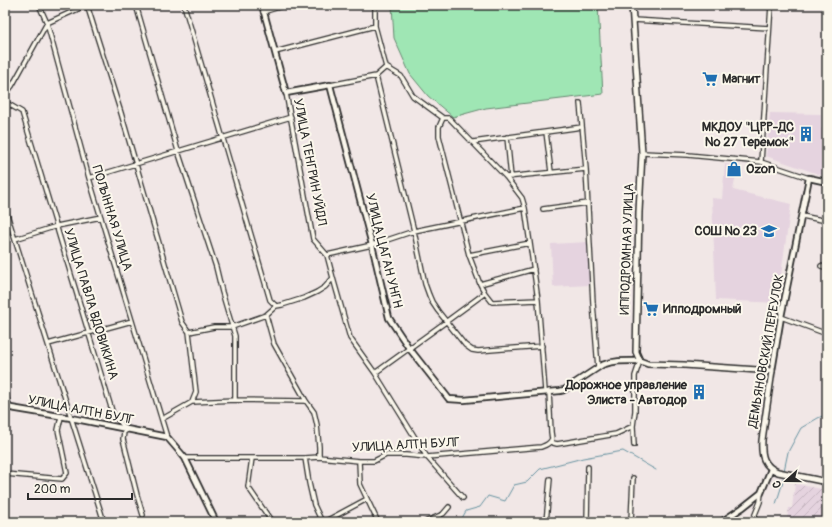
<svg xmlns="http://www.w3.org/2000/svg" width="832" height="527" font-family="Pangolin,sans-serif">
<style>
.built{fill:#e5d3df}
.industrial{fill:url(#industrial-furrows)}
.pitch{fill:#9fe6b4;stroke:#658870}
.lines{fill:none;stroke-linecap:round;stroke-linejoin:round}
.stream{stroke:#6692a0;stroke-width:1}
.minor-casing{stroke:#2b2b2b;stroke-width:6}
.tertiary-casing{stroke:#2b2b2b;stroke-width:8}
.secondary-casing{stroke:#2b2b2b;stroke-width:8}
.minor{stroke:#fbf7ec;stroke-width:3.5}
.tertiary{stroke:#fbf7ec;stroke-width:4.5}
.secondary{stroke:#fbf7ec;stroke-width:5}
.labels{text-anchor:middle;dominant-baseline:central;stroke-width:4;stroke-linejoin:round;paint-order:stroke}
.poi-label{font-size:13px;font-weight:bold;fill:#2b2b2b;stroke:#fbf7ec;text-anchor:start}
.street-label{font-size:13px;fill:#2b2b2b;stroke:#fbf7ec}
</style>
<defs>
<pattern id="industrial-furrows" width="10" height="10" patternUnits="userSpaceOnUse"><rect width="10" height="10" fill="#e5d3df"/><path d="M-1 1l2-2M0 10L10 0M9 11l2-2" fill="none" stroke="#c5b5c0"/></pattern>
</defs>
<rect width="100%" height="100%" fill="#f1e7e6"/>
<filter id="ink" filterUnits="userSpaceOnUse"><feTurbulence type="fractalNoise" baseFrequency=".025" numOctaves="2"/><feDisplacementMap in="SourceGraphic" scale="8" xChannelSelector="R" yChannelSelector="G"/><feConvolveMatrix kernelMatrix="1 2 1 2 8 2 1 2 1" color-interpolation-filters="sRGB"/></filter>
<g filter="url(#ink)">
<path class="built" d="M770 113 821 114V128L827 129V177L766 156Z
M725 164 738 166 733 190 791 204 777 303 716 300 712 198 722 199Z
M588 242 590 285 553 287 551 244Z"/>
<path class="industrial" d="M795 484 827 490V522H786L789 508H792Z"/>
<path class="pitch" d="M392 5H598L603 94 486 108 453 117 428 96 410 74 394 38Z"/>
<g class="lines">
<path class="stream" d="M784 471 788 452 801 428 818 418 827 414
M776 504 782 485 783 478
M460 522 466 511 480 507 488 496 505 501 514 485 527 482 540 469 583 458 623 451 656 470"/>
<defs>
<path id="minor" d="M39 5 47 23 89 178 167 437
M87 5 121 113 182 322 189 332 196 392 192 402
M136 5 178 151 216 267 222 292 235 336V400
M184 5 270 300 276 306
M375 5V26L386 67
M263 12 286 5
M633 20 769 28
M275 52 375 26
M386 67 401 76 413 96 443 118H449L506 177 522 198 525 208 538 300 545 391
M376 76 414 231 425 284 429 295 432 302 438 311 465 345 472 350 478 351 542 346
M330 85 376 76 386 67
M286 93 313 239 327 255 333 278 350 338 375 373 427 457 463 498
M5 95 12 86 47 23 87 5
M5 102 22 112 113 414 127 430 124 432 123 439 137 495 143 515
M580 103 586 169 593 303 598 368
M443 118 439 127V136L469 255 480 284 485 293 492 302 538 300
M546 132 551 172
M507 137 511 177
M473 142 582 127
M642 153 688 155 761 162 809 178
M761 162 771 5
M506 177 586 169
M89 178 291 117
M5 208 104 522
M543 209 588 203
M802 216 827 221
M15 239 57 226 101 217
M327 255 372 245 414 231 525 208
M469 255 530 243
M821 266 827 268
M480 284 534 269
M266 315 274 344 306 401 314 412 317 425 319 447V457
M781 317 827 334
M189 332 214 327H232L266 315 276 306 282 305 304 298 317 292 325 287 333 278
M48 344 132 321
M375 373 447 321 485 293
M5 393 10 408
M162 419 192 402 235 400 306 401
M633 426 634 445
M550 442 557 444 616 434 633 426 635 411V376L640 361
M185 458H305L319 457 359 461H374L386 455H406L427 457 541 447C546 445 549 444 552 439L551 432 549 391
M252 458 248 487 272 522
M305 458 309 483 314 505 322 522
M359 461 360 484 378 522
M5 474 62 479 67 473 58 430 61 417
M324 522 367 499
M425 522 443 514 449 507
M546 522 550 479
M587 522 588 467
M631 522 633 478
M752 522 760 502 761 493"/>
<path id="tertiary" d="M262 5 286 93 330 85 372 245 389 318 409 348 449 399 464 400 560 391 564 390 602 365C615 360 627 361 640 361
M772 371 781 317 809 178 827 182
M5 407 71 418 167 437 185 458 216 522
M721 522 742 508 761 493 771 469"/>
<path id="secondary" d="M632 5 642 153 639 212 636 352 640 361 648 364 684 365 772 371 762 440C761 455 763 466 778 472L827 482"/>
</defs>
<use href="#minor" class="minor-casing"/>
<use href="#tertiary" class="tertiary-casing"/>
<use href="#secondary" class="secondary-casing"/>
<use href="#minor" class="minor"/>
<use href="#tertiary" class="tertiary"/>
<use href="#secondary" class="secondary"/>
</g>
</g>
<defs>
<symbol id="supermarket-bare" viewBox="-9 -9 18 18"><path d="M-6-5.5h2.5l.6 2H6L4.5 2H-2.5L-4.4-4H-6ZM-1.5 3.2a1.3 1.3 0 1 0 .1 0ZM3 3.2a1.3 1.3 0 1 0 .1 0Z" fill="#1f6fb2" stroke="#fbf7ec" stroke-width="2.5" paint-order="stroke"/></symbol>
<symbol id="building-bare" viewBox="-9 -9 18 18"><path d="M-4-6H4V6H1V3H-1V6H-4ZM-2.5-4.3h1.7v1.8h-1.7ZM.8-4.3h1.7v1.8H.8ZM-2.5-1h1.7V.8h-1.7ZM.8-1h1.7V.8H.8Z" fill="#1f6fb2" stroke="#fbf7ec" stroke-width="2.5" paint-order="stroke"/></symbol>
<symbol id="shop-bare" viewBox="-9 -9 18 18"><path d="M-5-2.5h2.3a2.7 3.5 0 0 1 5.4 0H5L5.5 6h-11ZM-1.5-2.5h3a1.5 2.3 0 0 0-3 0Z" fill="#1f6fb2" stroke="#fbf7ec" stroke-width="2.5" paint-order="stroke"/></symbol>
<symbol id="school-bare" viewBox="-9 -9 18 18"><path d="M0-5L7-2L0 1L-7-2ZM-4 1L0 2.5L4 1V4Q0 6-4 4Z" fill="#1f6fb2" stroke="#fbf7ec" stroke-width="2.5" paint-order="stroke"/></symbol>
</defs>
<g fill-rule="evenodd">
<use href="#supermarket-bare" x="699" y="68" width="22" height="22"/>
<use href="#building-bare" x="795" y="123" width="22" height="22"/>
<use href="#shop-bare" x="723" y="158" width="22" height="22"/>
<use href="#school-bare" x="758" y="220" width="22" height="22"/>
<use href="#supermarket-bare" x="640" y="298" width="22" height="22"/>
<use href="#building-bare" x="688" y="381" width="22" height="22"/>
</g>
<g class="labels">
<g class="poi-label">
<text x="722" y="79">Магнит</text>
<text x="794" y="127" text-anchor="end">МКДОУ "ЦРР-ДС<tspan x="794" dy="15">№ 27 Теремок"</tspan></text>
<text x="746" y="169">Ozon</text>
<text x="757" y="231" text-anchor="end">СОШ № 23</text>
<text x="663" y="309">Ипподромный</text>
<text x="687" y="385" text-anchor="end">Дорожное управление<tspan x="687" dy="15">Элиста - Автодор</tspan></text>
</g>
<g class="street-label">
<text transform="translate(310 162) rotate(79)">УЛИЦА ТЕНГРИН УЙДЛ</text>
<text transform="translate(112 218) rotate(73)">ПОЛЫННАЯ УЛИЦА</text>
<text transform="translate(627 249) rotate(-88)">ИППОДРОМНАЯ УЛИЦА</text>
<text transform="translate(384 251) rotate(76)">УЛИЦА ЦАГАН УНГН</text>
<text transform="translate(91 304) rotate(73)">УЛИЦА ПАВЛА ВДОВИКИНА</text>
<text transform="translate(766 351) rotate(-80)">ДЕМЬЯНОВСКИЙ ПЕРЕУЛОК</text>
<text transform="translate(81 410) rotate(11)">УЛИЦА АЛТН БУЛГ</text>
<text transform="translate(406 445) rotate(-3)">УЛИЦА АЛТН БУЛГ</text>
</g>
</g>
<rect width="832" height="527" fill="none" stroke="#fbf7ec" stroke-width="20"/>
<rect x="10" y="10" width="812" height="507" fill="none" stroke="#2b2b2b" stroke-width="1.5" filter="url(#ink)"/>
<g transform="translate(786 481) rotate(249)" stroke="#fbf7ec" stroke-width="3" paint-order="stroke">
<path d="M0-3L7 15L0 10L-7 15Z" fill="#2b2b2b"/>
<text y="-6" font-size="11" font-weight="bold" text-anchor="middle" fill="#2b2b2b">С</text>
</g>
<path d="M28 493v6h104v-6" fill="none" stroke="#2b2b2b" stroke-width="2"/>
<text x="34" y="493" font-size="12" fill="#2b2b2b" stroke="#fbf7ec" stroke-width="3" paint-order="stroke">200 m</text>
</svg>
